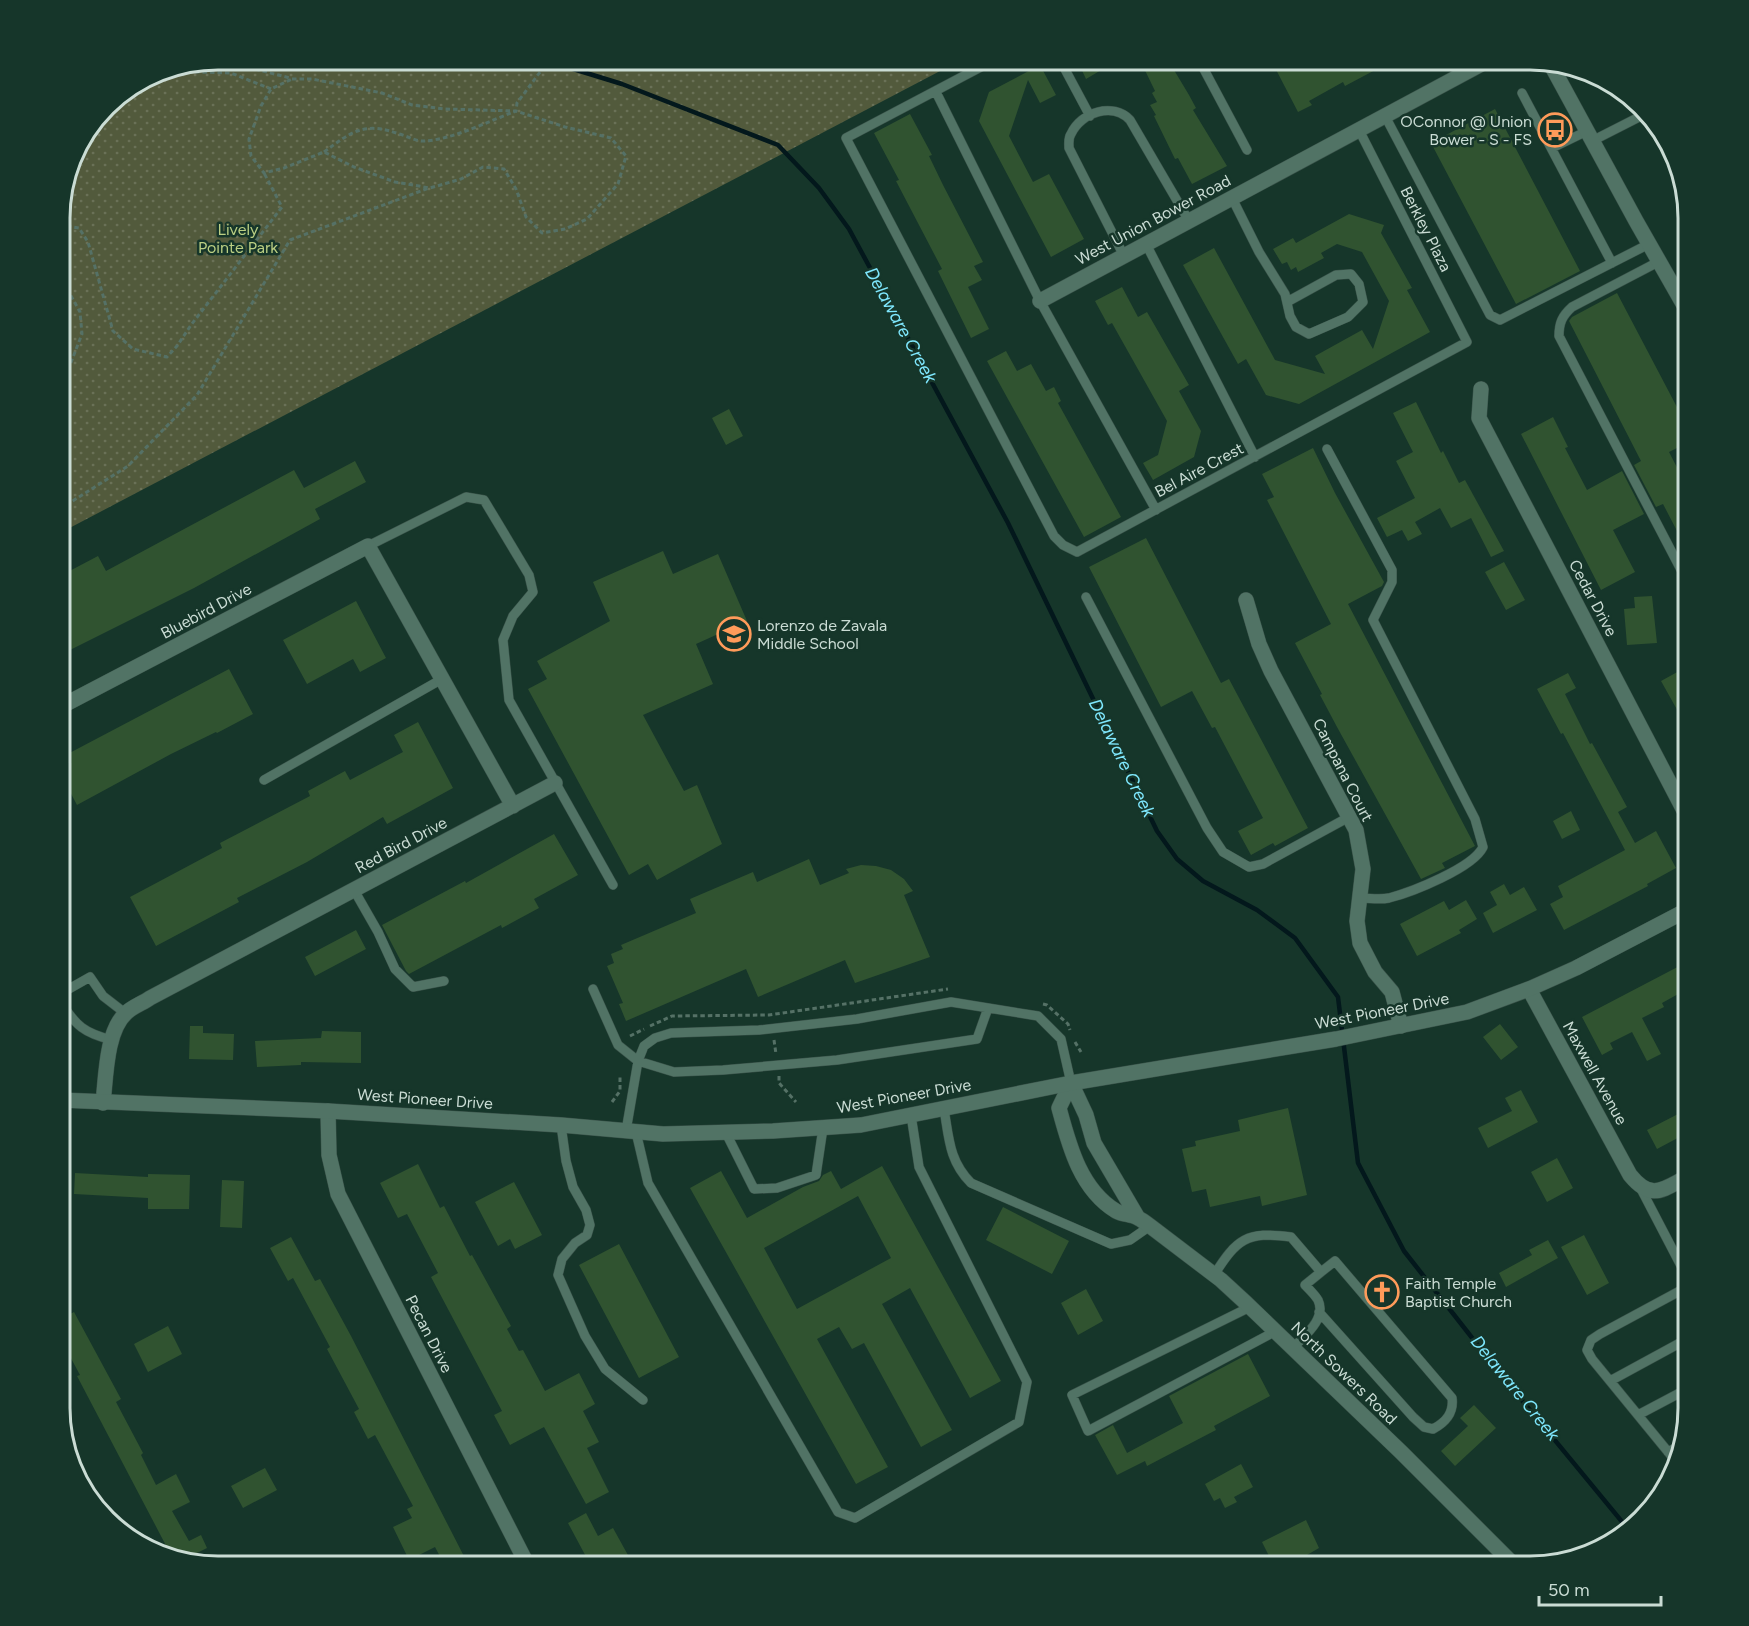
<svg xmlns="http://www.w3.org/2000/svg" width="1749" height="1626" font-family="Figtree,sans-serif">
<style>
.grass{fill:url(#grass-dots)}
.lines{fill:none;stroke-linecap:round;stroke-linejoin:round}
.stream{stroke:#03181c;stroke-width:4.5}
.building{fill:#305330;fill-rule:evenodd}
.service-casing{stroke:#395249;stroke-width:10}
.minor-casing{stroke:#395249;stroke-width:16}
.tertiary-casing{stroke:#395249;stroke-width:16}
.secondary-casing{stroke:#395249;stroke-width:16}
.path{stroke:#557166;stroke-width:3;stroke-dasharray:4.5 3;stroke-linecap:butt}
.service{stroke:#517365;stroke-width:9}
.minor{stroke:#517365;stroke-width:15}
.tertiary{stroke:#517365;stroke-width:15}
.secondary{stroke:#517365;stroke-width:15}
.labels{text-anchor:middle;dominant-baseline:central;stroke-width:5;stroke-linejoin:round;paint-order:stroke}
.poi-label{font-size:16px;fill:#cadcd4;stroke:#16362a;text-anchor:start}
.street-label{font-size:16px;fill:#cadcd4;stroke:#16362a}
.park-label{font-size:16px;fill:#bbcf83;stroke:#16362a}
.water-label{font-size:18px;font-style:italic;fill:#7fe8fe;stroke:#16362a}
.rim{fill:none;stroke:#cadcd4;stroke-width:3}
</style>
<defs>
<pattern id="grass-dots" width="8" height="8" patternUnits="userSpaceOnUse" patternTransform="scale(1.5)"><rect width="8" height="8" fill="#525a3c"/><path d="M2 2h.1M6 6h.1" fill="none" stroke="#6a7157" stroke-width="1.8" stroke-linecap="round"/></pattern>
</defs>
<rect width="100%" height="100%" fill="#16362a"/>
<path class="grass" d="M219 60H961L60 533V208L76 149 114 100 158 72Z"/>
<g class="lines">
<path class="stream" d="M544 60 622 84 778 145 819 188 849 229 1008 523 1157 831 1177 859 1203 881 1257 910 1295 938 1338 997 1358 1163 1404 1251 1502 1376 1628 1529"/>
</g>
<path class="building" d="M1077 60H1098L1103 69 1086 79Z
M1140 60H1168L1189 95 1196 108 1193 110 1227 166 1192 184 1178 158 1175 159 1154 116 1156 115 1150 105 1157 102 1152 93 1155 91Z
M1271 60H1394L1345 86 1343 82 1309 101 1312 105 1298 112Z
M1040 65 1056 95 1040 103 1028 80 1009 136 1033 182 1049 174 1084 239 1051 257 979 121 989 92Z
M1495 109 1580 271 1516 304 1431 143Z
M910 114 932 155 929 156 943 185 983 262 974 266 982 280 968 287 989 329 971 338 938 271 942 269 896 181 899 180 874 133Z
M1349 214 1384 225 1381 233 1412 288 1407 290 1430 332 1299 404 1266 395 1246 359 1238 364 1183 265 1214 248 1275 360 1325 374 1315 356 1362 330 1373 349 1389 301 1362 252 1337 244 1321 253 1324 258 1298 272 1296 267 1291 270 1287 262 1282 264 1273 249 1293 238 1296 243Z
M1122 287 1138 317 1147 312 1189 385 1179 391 1201 431 1194 457 1153 480 1143 463 1158 455 1167 421 1112 323 1108 325 1095 301Z
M1617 293 1689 430V442L1669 452 1684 481 1689 479V554L1663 504 1656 507 1634 465 1641 461 1569 321 1572 317Z
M1006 351 1017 371 1031 364 1046 391 1054 387 1061 401 1058 403 1121 517 1084 537 987 361Z
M1416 402 1441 453 1443 451 1459 483 1465 480 1504 551 1491 557 1471 518 1451 528 1440 508 1415 522 1422 534 1408 541 1402 530 1387 537 1377 518 1415 498 1396 461 1413 452 1393 413Z
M729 409 743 436 726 445 712 418Z
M1553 417 1568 447 1565 448 1587 490 1622 471 1644 514 1613 530 1635 572 1601 590 1521 434Z
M1313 448 1335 493 1384 582 1382 586 1348 604 1475 846 1442 863 1445 868 1421 879 1337 727 1320 695 1322 694 1295 643 1331 624 1267 500 1274 497 1262 474Z
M355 461 366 482 315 509 320 519 194 588 60 655V576L98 556 106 571 294 470 304 488Z
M1146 538 1221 683 1229 679 1308 828 1275 846 1273 843 1251 855 1238 831 1263 818 1215 727 1212 728 1192 691 1161 707 1089 567Z
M663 551 673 574 718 554 747 621 696 644 713 684 643 715 684 791 697 785 722 844 657 880 648 864 629 875 528 689 547 679 537 661 610 621 593 582Z
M1504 562 1525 600 1506 610 1485 572Z
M1652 596 1657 643 1627 645 1624 609 1635 608 1634 597Z
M356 601 386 658 360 672 353 659 307 684 283 640Z
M229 669 253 714 217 733 216 732 171 754 77 805 60 773V758Z
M1681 670 1689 683V731L1661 681Z
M1568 673 1576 688 1565 694 1590 744 1592 743 1627 807 1618 812 1635 843 1656 831 1676 868 1647 884 1648 886 1564 930 1550 904 1563 897 1558 886 1625 850 1563 733 1561 734 1537 689Z
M418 722 453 788 387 824 383 817 307 862 237 898 239 902 156 946 130 897 222 848 220 843 310 796 308 791 345 771 350 780 403 752 394 735Z
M1571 811 1580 830 1562 839 1553 821Z
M554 834 578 875 534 899 539 908 502 928 501 925 409 974 406 971 382 925 465 881 466 883Z
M809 859 820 885 849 873 846 869 861 865 876 866 891 870 904 879 913 891 904 895 930 957 855 983 845 960 758 997 746 969 626 1021 619 1004 623 1003 607 966 614 963 611 954 623 949 621 945 696 913 690 899 753 872 757 882Z
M1504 884 1510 895 1524 887 1537 910 1493 933 1483 913 1497 905 1490 892Z
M1466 900 1477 919 1459 930 1461 933 1417 956 1400 924 1444 901 1449 910Z
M356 930 366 949 315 976 305 957Z
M1689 961V988L1662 1003 1664 1007 1642 1018 1661 1054 1647 1061 1632 1032 1610 1043 1613 1049 1602 1055 1582 1017Z
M1500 1024 1518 1047 1501 1060 1483 1037Z
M190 1026H203V1033L234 1034 233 1060 189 1059Z
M322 1031 361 1032V1063L301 1062V1065L257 1067 255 1041 321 1038Z
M1521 1090 1538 1122 1488 1148 1478 1128 1512 1111 1505 1098Z
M1288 1108 1307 1195 1262 1206 1260 1196 1210 1207 1206 1189 1192 1192 1182 1149 1196 1146 1195 1141 1240 1131 1238 1120Z
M1680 1113 1689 1132 1657 1149 1647 1130Z
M1557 1158 1573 1188 1547 1202 1531 1172Z
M418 1164 440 1208 444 1206 470 1256 472 1255 511 1326 507 1329 519 1351 523 1350 545 1391 579 1373 595 1404 583 1411 599 1442 587 1448 609 1492 586 1504 544 1427 510 1445 494 1415 502 1411 431 1277 438 1273 407 1214 398 1218 380 1183Z
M882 1166 1001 1381 970 1398 910 1288 882 1304 952 1430 921 1447 864 1343 852 1349 839 1327 817 1339 888 1467 856 1484 690 1188 721 1171 747 1218 803 1187 819 1181 823 1175 831 1171 841 1189ZM858 1196 891 1258 797 1309 764 1248Z
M75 1173 148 1177V1174L190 1175 189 1209H148V1198L74 1194Z
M222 1180 244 1181 242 1228 220 1227Z
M514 1182 542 1235 515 1249 510 1239 498 1246 475 1202Z
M1003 1207 1069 1241 1052 1274 986 1240Z
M1584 1235 1609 1283 1587 1295 1561 1247Z
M291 1237 315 1281 320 1279 351 1336 469 1566H445L435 1547 409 1560 393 1527 412 1518 407 1509 413 1506 375 1435 368 1439 354 1412 359 1409 327 1349 330 1347 293 1278 288 1281 270 1248Z
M1548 1240 1558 1258 1506 1287 1499 1273 1532 1255 1529 1250Z
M619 1244 679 1357 639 1378 579 1265Z
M1086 1289 1103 1321 1078 1335 1061 1303Z
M74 1312 121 1399 116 1402 143 1453 141 1455 156 1485 176 1474 190 1502 172 1511 189 1541 201 1535 207 1548 185 1559 172 1557 77 1376 80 1375 60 1338V1319Z
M168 1326 182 1354 148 1372 134 1344Z
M1248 1354 1270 1396 1214 1426 1216 1430 1147 1466 1145 1461 1117 1475 1095 1435 1113 1425 1127 1453 1183 1423 1169 1396Z
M1474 1405 1496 1428 1455 1466 1441 1451 1468 1426 1460 1418Z
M1241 1464 1253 1487 1234 1497 1237 1502 1225 1508 1220 1498 1214 1501 1205 1484Z
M265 1468 277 1490 243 1508 231 1486Z
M586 1513 598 1536 613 1528 634 1566H591L568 1523Z
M1306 1520 1319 1548 1307 1555 1312 1566H1274L1262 1542Z"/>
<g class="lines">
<defs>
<path id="service" d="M994 60 846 138 1054 536 1063 545 1077 552 1467 342 1359 130
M1060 60 1090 116
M1199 60 1247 150
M936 92 1040 301 1156 510
M1522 93 1612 263
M1385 116 1490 315 1500 320 1649 244
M1592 141 1647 113
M1552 148 1587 131
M1232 198 1259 252 1285 294 1290 316 1296 327 1309 334 1348 317 1363 302 1359 284 1351 274 1336 275 1287 302
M1146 244 1255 457
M1124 256 1069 148C1069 143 1068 138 1071 134 1081 112 1113 102 1130 120L1189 221
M1660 261 1572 307C1562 316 1559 323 1559 336L1689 585
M1327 449 1392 570V582L1373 620 1475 819 1483 847C1473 868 1412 892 1389 898 1379 900 1370 898 1360 898
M368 546 466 497 484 500 529 575 533 592 513 616 503 640 509 700 613 885
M1086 597 1207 828 1223 852 1249 867 1263 864 1349 817
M264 780 442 679
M354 890 378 932 395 969 413 987 444 981
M593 989 618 1045 638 1061 674 1072 723 1070 837 1060 977 1039 988 1008
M60 994 90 977 103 996 125 1013
M60 1001C76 1026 84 1033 112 1040
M944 1109C949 1138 949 1161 971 1183L1111 1244 1130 1240 1150 1226
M561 1125 566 1161 573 1187 586 1210 590 1225 587 1235 575 1243 562 1259 558 1275 585 1336 605 1369 643 1400
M626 1131 638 1061 644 1046 655 1038 671 1033 759 1030 857 1019 951 1002 1038 1016 1061 1039 1071 1083
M725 1131 754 1189 777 1188 816 1175 823 1128
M636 1132 648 1183 838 1512 855 1518 1019 1422 1027 1382 919 1167 911 1115
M1640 1187 1689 1281
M1214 1275C1237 1239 1246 1231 1291 1237L1321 1272 1305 1285C1309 1289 1315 1295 1318 1300 1327 1319 1304 1336 1293 1348
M1250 1307 1072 1395 1088 1431 1276 1331
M1319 1312 1413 1417 1424 1427 1433 1429C1446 1422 1454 1413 1452 1398L1335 1261 1321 1272
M1610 1381 1689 1338
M1638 1415 1689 1388
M1668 1452 1681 1445
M1678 1464 1592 1359 1587 1350 1591 1340 1600 1334 1689 1286"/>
<path id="minor" d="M1040 301 1489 60
M1481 389 1479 418 1689 820
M1246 600 1259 644 1271 671 1356 830 1363 869 1357 921 1360 943 1375 972 1392 992 1401 1026
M60 707 368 546 513 806
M1529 989 1630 1175C1652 1202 1663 1189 1689 1176
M103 1103C106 1077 106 1031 126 1013 132 1007 143 1003 150 998L555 783
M328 1111 329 1155 338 1194 528 1566"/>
<path id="tertiary" d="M1071 1083 1059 1108C1069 1145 1080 1189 1116 1211 1123 1215 1131 1214 1138 1218 1142 1220 1146 1223 1150 1226L1221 1280 1246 1303 1401 1452 1515 1566
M1071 1083 1086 1115 1094 1143 1138 1218"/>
<path id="secondary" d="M1550 63 1636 221 1689 314
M60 1100 328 1111 561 1125 663 1134 773 1131 861 1125 1071 1083 1336 1039 1467 1012 1529 989 1576 968 1689 909"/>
</defs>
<use href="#service" class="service-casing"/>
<use href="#minor" class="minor-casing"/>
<use href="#tertiary" class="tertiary-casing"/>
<use href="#secondary" class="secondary-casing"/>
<path class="path" d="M235 60 247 67 290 78
M165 71 231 73 271 89
M292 79H312L382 93 412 105 445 109 516 111 565 127 611 138 626 156 618 184 587 219 565 229 542 233 526 217 516 189 504 169 483 167 461 179 430 188 395 182 354 167 324 152 284 168 264 173 251 156 249 139 261 106 271 89Z
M324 152C351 132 364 121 399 134 407 136 417 142 425 141 454 139 489 121 516 111L517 103 549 60
M60 229 67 226 79 228 88 242 113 331 133 349 167 357 177 346 191 325 282 207 264 173
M60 391 82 334 80 312 60 276
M60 509 128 466 197 395 290 240 429 188
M1043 1004 1047 1005 1068 1024 1070 1030
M650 1026 672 1016 769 1015 948 989
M630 1036 644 1029
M774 1040 776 1054
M1075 1042 1081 1052
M779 1076V1083L796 1102
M612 1102 620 1091V1075"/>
<use href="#service" class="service"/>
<use href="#minor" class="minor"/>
<use href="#tertiary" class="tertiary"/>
<use href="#secondary" class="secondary"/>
</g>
<defs>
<symbol id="bus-ring" viewBox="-11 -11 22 22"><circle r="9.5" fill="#16362a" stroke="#ff9b5a" stroke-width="1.5"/><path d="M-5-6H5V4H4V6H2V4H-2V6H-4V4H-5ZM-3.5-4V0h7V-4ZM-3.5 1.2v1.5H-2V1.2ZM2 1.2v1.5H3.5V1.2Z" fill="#ff9b5a"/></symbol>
<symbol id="school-ring" viewBox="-11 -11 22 22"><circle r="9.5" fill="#16362a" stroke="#ff9b5a" stroke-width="1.5"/><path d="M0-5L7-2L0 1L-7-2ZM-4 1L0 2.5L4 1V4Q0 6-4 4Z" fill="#ff9b5a"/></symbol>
<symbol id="church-ring" viewBox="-11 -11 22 22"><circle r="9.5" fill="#16362a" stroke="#ff9b5a" stroke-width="1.5"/><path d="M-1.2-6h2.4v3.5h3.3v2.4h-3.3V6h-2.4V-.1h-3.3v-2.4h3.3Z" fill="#ff9b5a"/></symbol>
</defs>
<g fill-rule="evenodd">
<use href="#bus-ring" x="1536" y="111" width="38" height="38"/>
<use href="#school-ring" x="715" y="615" width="38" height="38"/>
<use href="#church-ring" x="1363" y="1273" width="38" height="38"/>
</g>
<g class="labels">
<g class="poi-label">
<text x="1532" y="121" text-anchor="end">OConnor @ Union<tspan x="1532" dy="18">Bower - S - FS</tspan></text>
<text x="757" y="625">Lorenzo de Zavala<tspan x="757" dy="18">Middle School</tspan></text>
<text x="1405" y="1283">Faith Temple<tspan x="1405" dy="18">Baptist Church</tspan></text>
</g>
<g class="street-label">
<text transform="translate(1153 220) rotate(-28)">West Union Bower Road</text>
<text transform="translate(1426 229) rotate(63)">Berkley Plaza</text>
<text transform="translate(1199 470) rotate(-28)">Bel Aire Crest</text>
<text transform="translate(1593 598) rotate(62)">Cedar Drive</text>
<text transform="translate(206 611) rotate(-28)">Bluebird Drive</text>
<text transform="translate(1343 770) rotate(63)">Campana Court</text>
<text transform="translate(401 845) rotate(-28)">Red Bird Drive</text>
<text transform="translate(1382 1011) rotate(-11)">West Pioneer Drive</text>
<text transform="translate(1595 1073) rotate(61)">Maxwell Avenue</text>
<text transform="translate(904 1096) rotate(-10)">West Pioneer Drive</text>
<text transform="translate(425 1099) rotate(4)">West Pioneer Drive</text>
<text transform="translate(429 1334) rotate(63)">Pecan Drive</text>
<text transform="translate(1344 1373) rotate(44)">North Sowers Road</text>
</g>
<g class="park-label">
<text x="238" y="229">Lively<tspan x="238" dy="18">Pointe Park</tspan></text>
</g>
<g class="water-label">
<text transform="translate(901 325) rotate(61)">Delaware Creek</text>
<text transform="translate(1122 758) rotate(64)">Delaware Creek</text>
<text transform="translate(1515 1388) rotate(51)">Delaware Creek</text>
</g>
</g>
<path d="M0 0H1749V1626H0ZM218 70H1530A148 148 0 0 1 1678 218V1408A148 148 0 0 1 1530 1556H218A148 148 0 0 1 70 1408V218A148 148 0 0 1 218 70Z" fill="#16362a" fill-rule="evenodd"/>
<path class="rim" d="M218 70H1530A148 148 0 0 1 1678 218V1408A148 148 0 0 1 1530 1556H218A148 148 0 0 1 70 1408V218A148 148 0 0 1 218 70Z"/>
<path d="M1539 1596v9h122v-9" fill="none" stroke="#cadcd4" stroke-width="3"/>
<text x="1548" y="1596" font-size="18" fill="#cadcd4" stroke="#16362a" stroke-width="4.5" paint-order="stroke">50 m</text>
</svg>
